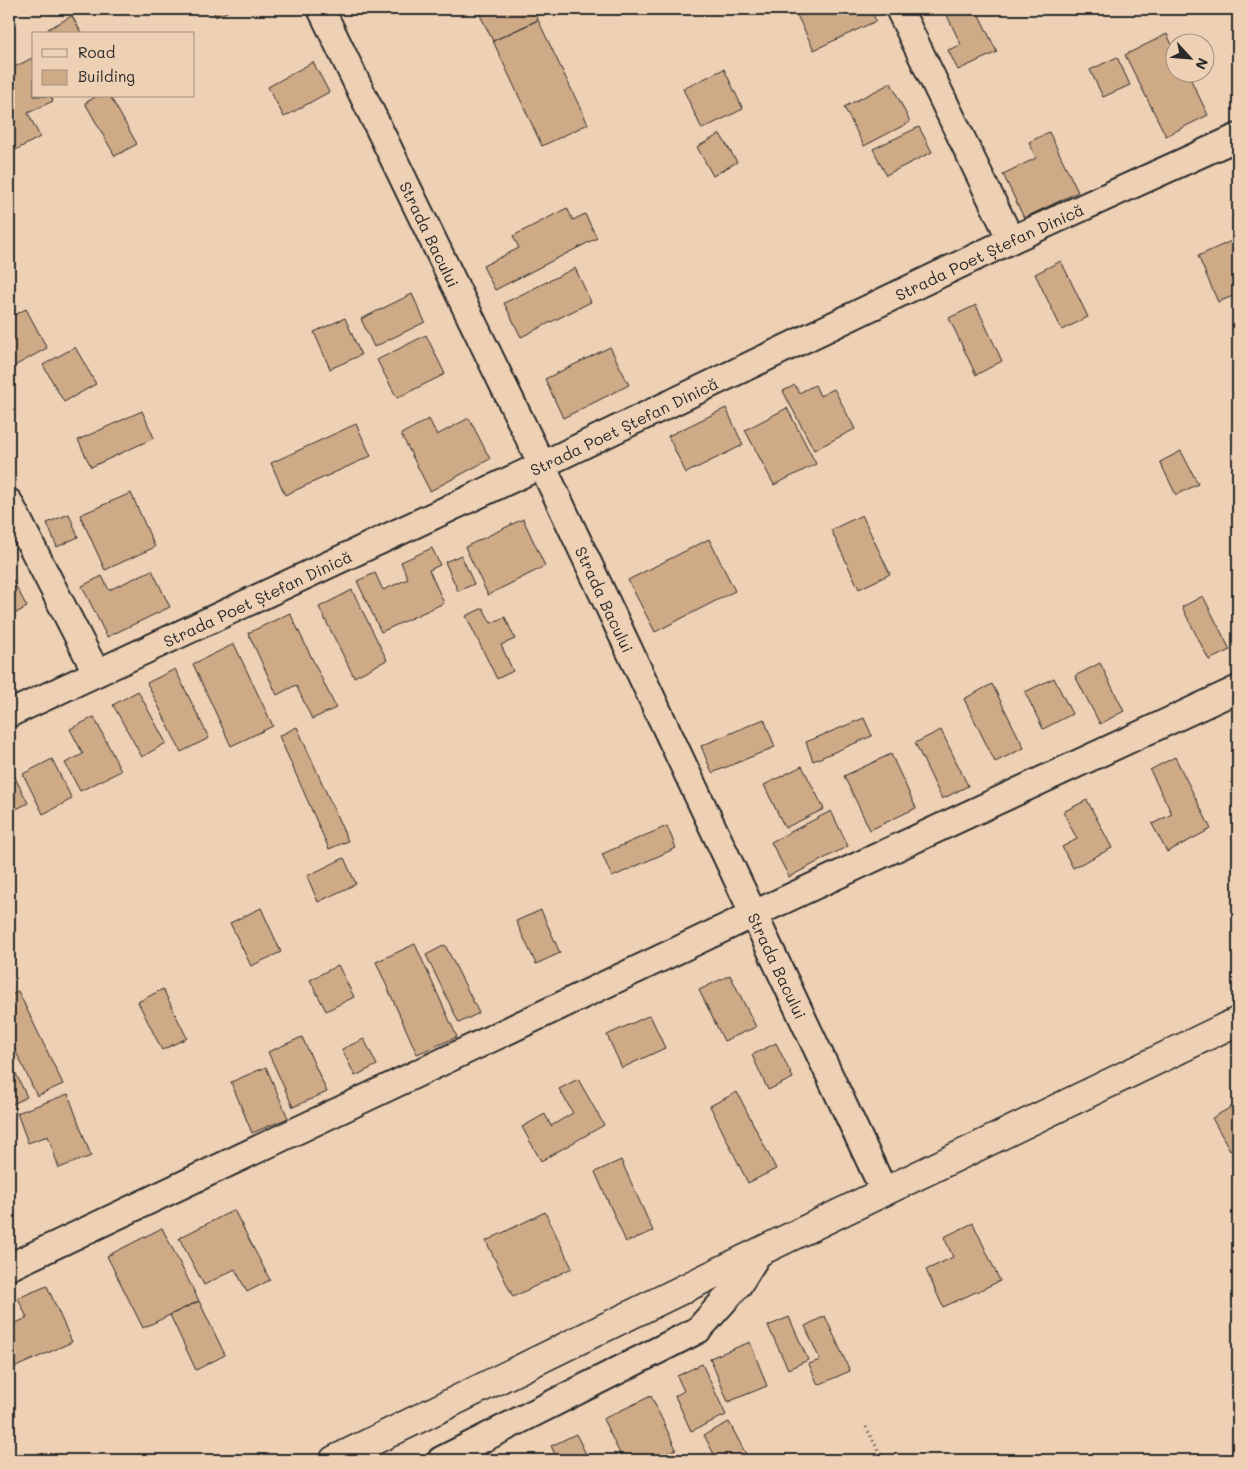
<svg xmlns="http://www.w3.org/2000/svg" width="1247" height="1469" font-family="Mali,sans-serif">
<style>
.building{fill:#cfaa87;stroke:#2b2b2b}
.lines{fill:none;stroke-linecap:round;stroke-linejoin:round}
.street-casing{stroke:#2b2b2b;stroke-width:30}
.secondary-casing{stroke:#2b2b2b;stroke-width:31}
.path{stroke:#2b2b2b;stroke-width:3;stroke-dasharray:1 4;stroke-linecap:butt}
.street{stroke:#eed1b5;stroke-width:26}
.secondary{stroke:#eed1b5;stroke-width:28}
.labels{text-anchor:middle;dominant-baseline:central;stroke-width:5;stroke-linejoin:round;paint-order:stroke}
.street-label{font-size:16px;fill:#2b2b2b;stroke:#eed1b5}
</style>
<rect width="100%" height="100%" fill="#eed1b5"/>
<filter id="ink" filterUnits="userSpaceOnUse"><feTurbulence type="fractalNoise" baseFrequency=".02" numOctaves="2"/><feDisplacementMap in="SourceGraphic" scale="10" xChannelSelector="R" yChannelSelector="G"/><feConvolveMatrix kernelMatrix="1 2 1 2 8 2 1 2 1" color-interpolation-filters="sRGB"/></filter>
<g filter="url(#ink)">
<path class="building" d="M212 9H233L216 17Z
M477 9H533L538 20 493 41Z
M794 9H871L876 21 814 50Z
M944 9H976L997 52 958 70 948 50 961 45Z
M72 16 82 34H51L48 29Z
M538 20 588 124 542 146 493 41Z
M1167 34 1174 49V72H1187L1208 115 1166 136 1125 55Z
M1117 57 1130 85 1103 97 1090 70Z
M32 58 34 62V96H51L53 101 28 113 40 137 12 152 9 146V70Z
M313 62 329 92 284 117 268 87Z
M724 69 743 109 702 129 683 89Z
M891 83 910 122 864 146 844 107Z
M97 96H110L137 144 115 156 85 103Z
M919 127 932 152 886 175 873 149Z
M1049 132 1078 192 1024 218 1003 174 1036 158 1029 142Z
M720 134 737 162 713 176 697 147Z
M567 208 573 220 585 214 597 238 495 290 483 266 519 248 513 236Z
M1238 238V294L1218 302 1198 256Z
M1061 261 1088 317 1062 330 1035 274Z
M575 268 591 302 521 337 504 303Z
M412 294 425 322 374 347 361 319Z
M976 305 1002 361 976 375 949 318Z
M26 309 47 348 9 369V318Z
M345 318 361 355 330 369 314 332Z
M426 335 445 374 397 398 377 360Z
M75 347 96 384 64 402 43 365Z
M610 347 629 385 563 418 545 379Z
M795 385 799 393 815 385 820 396 834 389 855 429 814 450 783 391Z
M726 408 743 445 686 473 668 436Z
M787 408 816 464 774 485 745 430Z
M142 411 154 438 91 467 78 440Z
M469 418 490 459 430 491 401 434 429 419 437 435Z
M356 424 371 456 285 495 271 463Z
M1181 451 1198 484 1176 495 1160 462Z
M131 493 155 547 105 570 80 515Z
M69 514 78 537 57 547 47 523Z
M862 515 890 574 859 589 831 530Z
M523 519 545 566 488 595 465 547Z
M709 539 735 591 655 632 628 580Z
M432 548 440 565 429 570 444 603 381 632 357 581 375 573 383 590 408 579 401 562Z
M461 555 474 584 458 591 445 562Z
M152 570 170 607 107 637 82 586 102 576 109 590Z
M9 573 27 607 9 617Z
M352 590 387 660 354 677 319 607Z
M1203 596 1230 650 1209 660 1182 607Z
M483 608 491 623 505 617 515 639 501 645 513 671 497 679 466 616Z
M290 613 336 708 312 719 296 685 277 695 248 633Z
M234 644 273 726 231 746 193 664Z
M1100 663 1124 711 1100 724 1075 676Z
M175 669 209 738 181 752 147 683Z
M1054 678 1072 714 1043 729 1025 692Z
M992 684 1024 748 995 762 964 699Z
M138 691 166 743 142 757 113 705Z
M94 717 121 771 80 791 65 763 83 754 70 729Z
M864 718 872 736 813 761 806 742Z
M764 719 775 747 712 773 701 746Z
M297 727 348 841 329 849 279 736Z
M941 730 968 786 942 799 915 743Z
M891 754 916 808 870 830 844 776Z
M1175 757 1211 829 1167 852 1152 824 1172 814 1150 770Z
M52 759 72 799 43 814 23 774Z
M9 766 28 803 9 813Z
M802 766 824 809 785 828 764 785Z
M1087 800 1112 848 1073 868 1062 847 1077 839 1063 812Z
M831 811 848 846 789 877 771 842Z
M667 826 676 848 612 877 602 854Z
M344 858 356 884 318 902 307 876Z
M261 908 281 952 251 966 230 923Z
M541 910 560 953 536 964 516 921Z
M415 944 457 1037 417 1054 376 962Z
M445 945 479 1013 459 1023 426 955Z
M338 965 354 997 326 1011 310 980Z
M730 975 756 1027 724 1041 699 990Z
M163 989 187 1038 162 1050 138 1002Z
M18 991 63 1084 37 1096 9 1037V996Z
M650 1015 665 1048 622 1068 607 1035Z
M302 1037 327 1092 293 1107 268 1052Z
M364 1039 377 1065 355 1076 342 1049Z
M776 1043 793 1078 768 1090 752 1055Z
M9 1059 27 1097 9 1106Z
M266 1067 288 1118 252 1133 231 1082Z
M578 1079 604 1125 541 1161 522 1127 545 1114 551 1126 573 1113 559 1089Z
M737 1092 776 1169 748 1183 710 1106Z
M68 1094 91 1156 59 1168 48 1136 28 1143 17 1113Z
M1238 1103V1145L1230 1150 1212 1118Z
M621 1160 653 1231 626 1242 595 1172Z
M234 1210 270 1280 247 1292 235 1269 204 1285 179 1238Z
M545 1212 572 1268 513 1297 486 1241Z
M973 1223 1000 1281 943 1307 926 1270 953 1257 944 1237Z
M162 1228 199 1301 143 1328 107 1256Z
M47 1286 72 1342 9 1370V1326L27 1318 18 1298Z
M199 1301 225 1355 196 1370 170 1315Z
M825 1316 850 1371 818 1385 809 1364 820 1360 805 1326Z
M789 1317 808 1360 788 1369 768 1326Z
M750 1342 767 1386 728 1402 710 1358Z
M702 1364 726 1415 691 1431 675 1396 684 1391 677 1376Z
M651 1396 676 1449 654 1460H623L603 1419Z
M729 1422 749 1460H717L704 1435Z
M576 1434 589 1460H558L551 1446Z"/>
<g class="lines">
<defs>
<g id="street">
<path id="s1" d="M321 9 542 465 884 1191"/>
<path d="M899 9 1011 240"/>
<path d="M9 502 96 672"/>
<path id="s2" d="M9 714 542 465 1011 240 1238 137"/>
<path d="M9 1267 754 914 1238 689"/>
<path d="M441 1460 698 1330 739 1284 759 1252"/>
</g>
<path id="secondary" d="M334 1460 759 1252 1238 1021"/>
</defs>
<use href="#street" class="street-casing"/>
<use href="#secondary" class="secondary-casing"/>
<path class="path" d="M866 1427 883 1460"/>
<use href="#street" class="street"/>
<use href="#secondary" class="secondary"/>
</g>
</g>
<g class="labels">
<g class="street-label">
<text stroke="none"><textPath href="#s1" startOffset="250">Strada Bacului</textPath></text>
<text stroke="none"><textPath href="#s2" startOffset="1084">Strada Poet Ștefan Dinică</textPath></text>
<text stroke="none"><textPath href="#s2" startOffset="679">Strada Poet Ștefan Dinică</textPath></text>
<text stroke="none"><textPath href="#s2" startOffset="274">Strada Poet Ștefan Dinică</textPath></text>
<text stroke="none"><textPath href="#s1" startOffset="655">Strada Bacului</textPath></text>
<text stroke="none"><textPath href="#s1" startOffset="1060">Strada Bacului</textPath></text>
</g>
</g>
<rect width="1247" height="1469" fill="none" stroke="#eed1b5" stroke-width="30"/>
<rect x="15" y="15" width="1217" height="1439" fill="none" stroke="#2b2b2b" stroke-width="2" filter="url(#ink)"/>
<rect x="32" y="32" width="162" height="65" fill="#eed1b5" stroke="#a08f7e"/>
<rect x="42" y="49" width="25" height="8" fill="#eed1b5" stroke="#a08f7e"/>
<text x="78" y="58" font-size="15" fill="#2b2b2b">Road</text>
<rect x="42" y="70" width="25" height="15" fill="#cfaa87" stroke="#a08f7e"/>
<text x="78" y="82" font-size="15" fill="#2b2b2b">Building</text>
<g transform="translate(1190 58) rotate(116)"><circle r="24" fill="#eed1b5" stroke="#a08f7e"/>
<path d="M0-4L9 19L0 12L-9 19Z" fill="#2b2b2b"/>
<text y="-8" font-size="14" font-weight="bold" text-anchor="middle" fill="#2b2b2b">N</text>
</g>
</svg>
